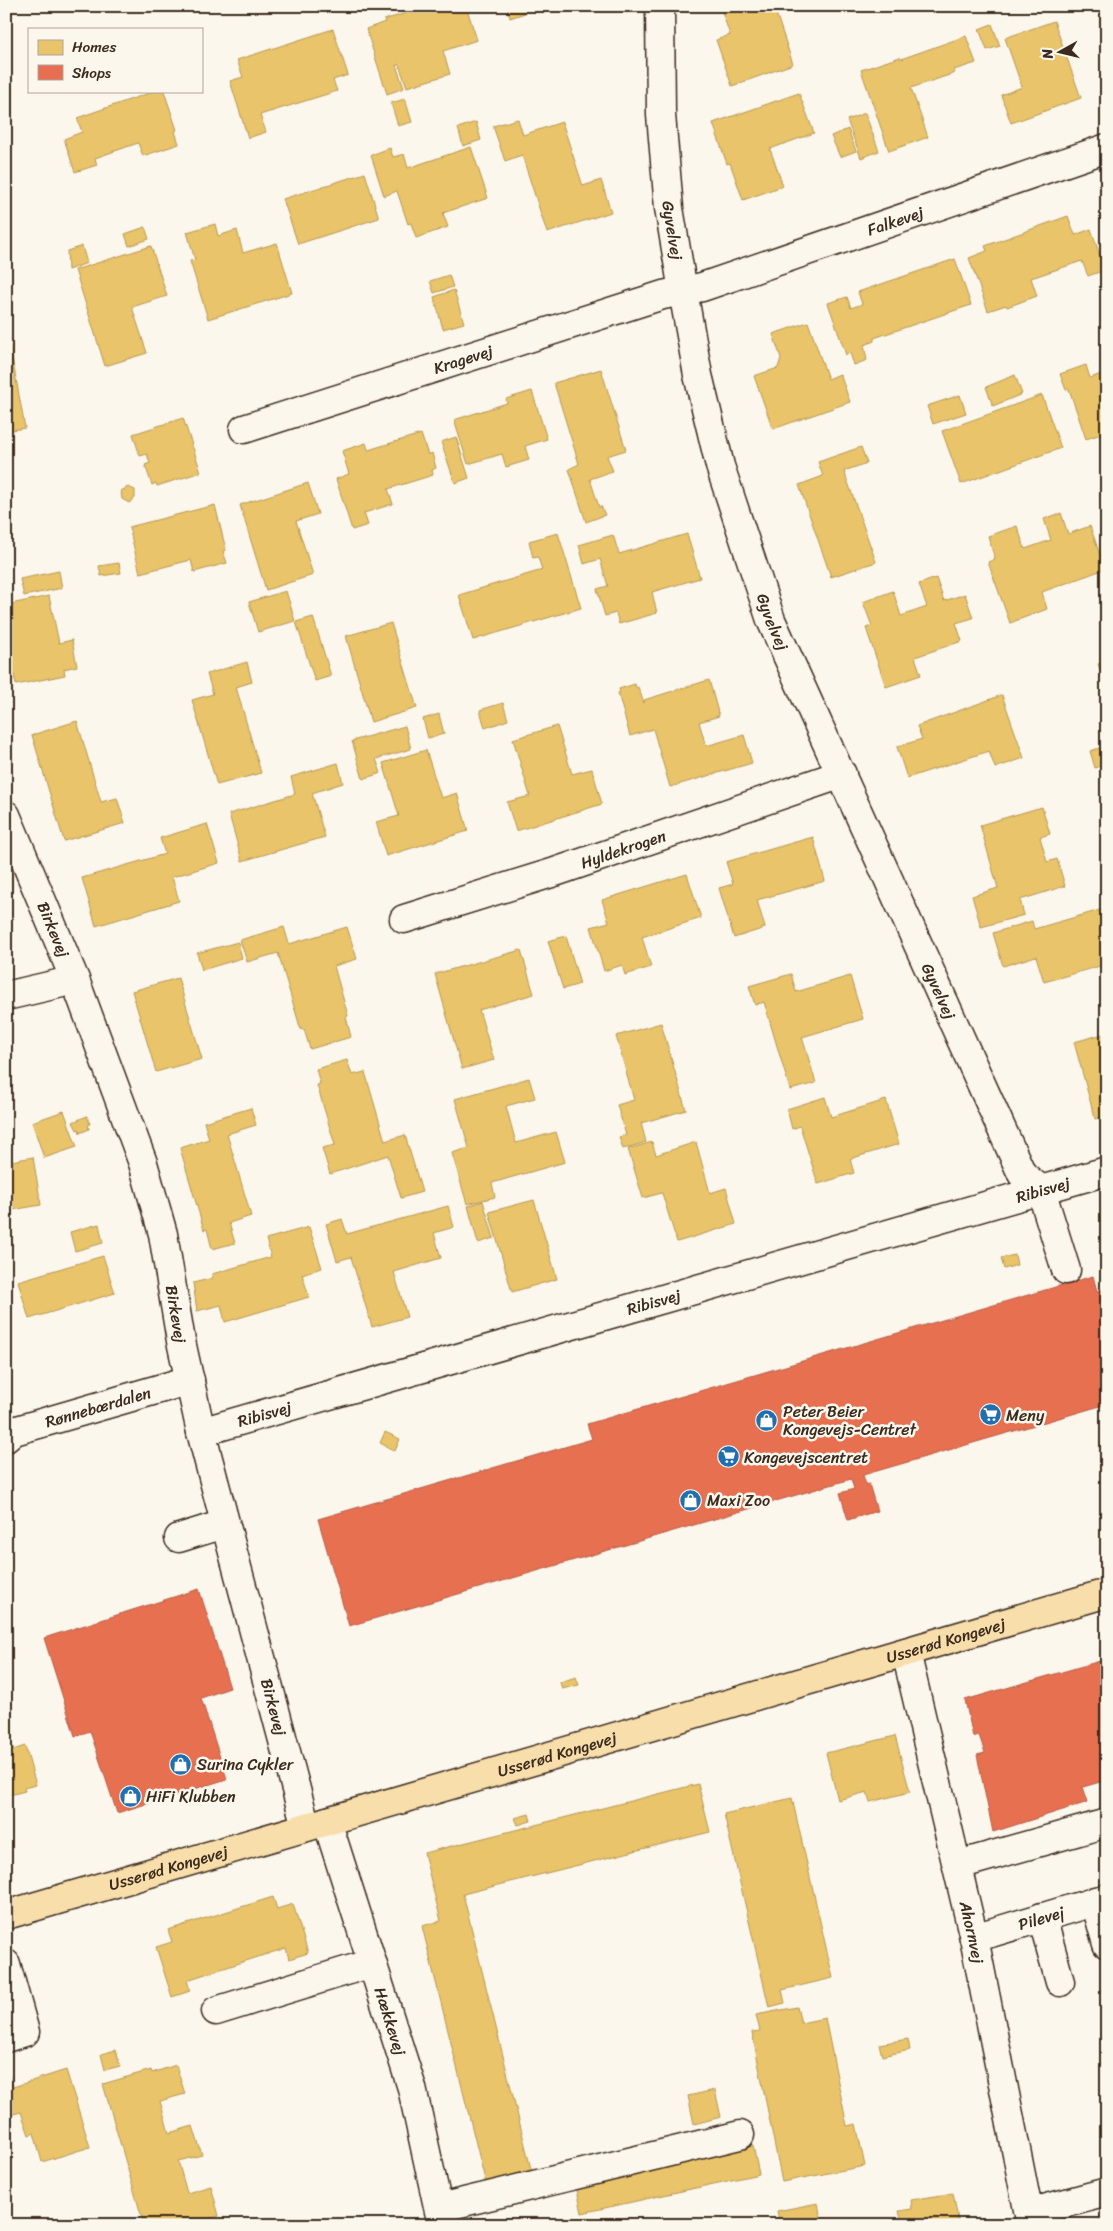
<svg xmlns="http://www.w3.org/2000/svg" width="1113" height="2231" font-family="Sriracha,sans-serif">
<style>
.homes{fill:#e9c46a;stroke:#b59653}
.shops{fill:#e76f51;stroke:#b35a42}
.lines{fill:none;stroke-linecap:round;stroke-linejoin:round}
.minor-casing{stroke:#3b2a1e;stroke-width:31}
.major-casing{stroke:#3b2a1e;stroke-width:31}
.minor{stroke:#fbf7ec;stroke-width:28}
.major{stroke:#f8deab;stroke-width:28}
.labels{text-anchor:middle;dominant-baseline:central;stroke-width:5;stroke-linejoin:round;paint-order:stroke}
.street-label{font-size:16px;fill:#3b2a1e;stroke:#fbf7ec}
.poi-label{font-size:16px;fill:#3b2a1e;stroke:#fbf7ec;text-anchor:start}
</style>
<rect width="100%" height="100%" fill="#fbf7ec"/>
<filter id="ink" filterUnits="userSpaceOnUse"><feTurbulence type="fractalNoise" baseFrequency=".02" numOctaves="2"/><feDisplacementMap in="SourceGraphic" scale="10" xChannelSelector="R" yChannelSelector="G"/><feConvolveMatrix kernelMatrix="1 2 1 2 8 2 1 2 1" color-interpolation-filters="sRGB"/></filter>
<g filter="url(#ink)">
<path class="homes" d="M428 6H466L477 40 443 51 450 74 407 87 399 65H396L404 88 387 94 366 29 385 22 384 20Z
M507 6H523L525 13 510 18Z
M720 6H776L774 7 793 64 732 86 716 40 730 35Z
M1054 21 1081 98 1011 123 1001 95 1022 87 1005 38Z
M992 24 1000 46 987 50 979 29Z
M333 29 348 75 333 80 337 91 260 115 266 132 248 138 230 81 243 77 237 60Z
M966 36 976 63 954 70 955 73 911 88 928 137 889 151 861 70 900 57 901 59Z
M155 91H164L177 130 175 131 179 144 143 156 138 143 95 158 97 165 75 172 64 139 82 132 77 118Z
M799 93 814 133 770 149 783 186 743 200 730 163 727 164 713 123Z
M405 99 412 122 398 126 391 103Z
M865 113 879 151 861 158 847 120Z
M518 119 523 135 562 122 583 186 601 180 611 212 547 233 522 155 505 161 493 126Z
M476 122 481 140 463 146 458 128Z
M848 129 856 151 840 157 831 136Z
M471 147 488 198 443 213 448 227 416 238 411 223 408 224 397 191 384 196 371 155 390 148 393 157 404 154 408 168Z
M365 173 379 218 298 244 283 199Z
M1068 216 1075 235 1091 229 1105 270 1088 276 1082 261 1031 278 1037 296 1007 307 1006 305 988 311 969 258 987 251 985 246Z
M215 224 218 236 237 230 243 253 277 243 292 293 208 319 190 261 195 260 187 232Z
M145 227 149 239 129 246 125 234Z
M82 246 87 263 68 270 67 251Z
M151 246 167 296 132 307 147 353 105 366 75 270Z
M955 259 971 305 874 338V341L864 345 867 360 854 365 850 353 846 355 828 303 847 297 851 308 862 304 858 292Z
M449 275 453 287 434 293 430 281Z
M454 290 464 323 443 329 434 297Z
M808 322 828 379 840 374 850 402 773 429 754 376 778 368 781 358 773 334Z
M6 335H8L25 428 6 431Z
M1086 365 1090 378 1107 372V432L1086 439 1069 389 1066 390 1060 374Z
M601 369 626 450 607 456 613 471 590 479 599 507 601 506 605 515 586 522 569 469 579 464 554 383Z
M1015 375 1022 394 993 406 986 387Z
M532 391 547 439 525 446 529 460 506 467 502 454 468 464 454 420 507 403 506 399Z
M960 395 966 413 933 424 927 406Z
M1042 395 1061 448 961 484 942 431Z
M183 418 201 472 157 486 156 483 152 485 145 465 150 463 147 454 140 456 133 434Z
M421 434 428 455 432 453 436 468 432 470 433 475 388 489 393 504 364 513 368 525 352 530 336 479 349 474 342 451 366 443 368 450Z
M456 437 469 478 455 483 441 442Z
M861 447 867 463 844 471 876 562 831 577 799 485 823 476 818 462Z
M308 483 318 514 296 521 313 575 266 590 240 505Z
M128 487 135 490V498L129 503 122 499 121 491Z
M1107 493V514L1100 495Z
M215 505 226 550 223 551 227 563 194 572 191 560 140 573 129 527Z
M1061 513 1068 534 1090 526 1105 569 1042 592 1047 609 1010 623 988 562 995 559 988 536 1017 526 1025 549 1051 540 1044 519Z
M558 533 581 608 473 640 459 595 542 570 538 557 533 558 529 541Z
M687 534 700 578 652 592 657 613 619 624 616 613 605 616 597 589 608 586 600 559 584 564 579 545 613 535 619 554Z
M119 563 121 573 101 576 99 566Z
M59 571 62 588 24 596 20 579Z
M936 578 944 601 965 594 973 618 956 623 962 641 915 657 921 675 886 687 866 628 872 626 863 602 893 591 901 616 927 607 919 584Z
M286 591 295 621 258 632 249 602Z
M49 596 59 643 72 640 77 666 64 669 65 675 16 685 6 636V605Z
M313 617 331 676 315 681 296 622Z
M391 623 417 708 371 722 346 636Z
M1107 661V688L1098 664Z
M247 662 252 682 236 687 261 773 217 785 192 700 213 694 207 674Z
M709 680 719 716 699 722 706 746 744 735 752 763 670 787 653 729 630 736 618 693 620 692 619 689 635 684 636 688 638 687 644 703V700Z
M1002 695 1024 758 995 768 989 751 907 778 897 747 922 739 917 726Z
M503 703 508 720 485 728 480 710Z
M439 714 444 734 428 738 423 719Z
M77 721 101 802 117 798 125 823 64 841 32 735Z
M405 726 411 749 376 759 381 773 363 779 352 741Z
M557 726 572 774 592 769 602 804 516 831 507 802 530 796 513 739Z
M1106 746 1107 764 1095 768 1090 751Z
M426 750 441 798 457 793 468 831 386 856 376 822 399 816 383 763Z
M338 763 343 783 312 793 325 837 242 861 229 814 295 794 291 777Z
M1042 807 1050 834 1040 837 1047 862 1057 859 1065 886 1020 900 1024 915 981 927 972 896 998 888 980 825Z
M207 824 219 863 172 877 179 901 96 926 82 878 165 854 160 838Z
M813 837 825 881 757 900 765 928 734 938 719 888 733 884 726 862Z
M687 874 701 918 642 937 651 967 625 975 622 965 604 971 591 927 609 922 602 900Z
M1107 908V964L1044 982 1036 956 1003 966 993 933 1032 921 1034 929Z
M284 927 289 944 347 927 357 959 334 966 348 1016 346 1017 351 1037 310 1049 304 1029 301 1030 278 953 247 962 240 940Z
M566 936 580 984 563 989 548 941Z
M238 942 242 958 202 970 197 953Z
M521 950 534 994 479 1010 494 1060 462 1069 435 974Z
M791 974 796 992 850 976 863 1019 802 1037 816 1083 790 1090 764 1002 755 1005 749 986Z
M178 978 202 1059 156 1072 132 991Z
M661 1023 686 1110 641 1123 646 1142 623 1149 619 1137 626 1135 617 1105 634 1100 616 1036Z
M1107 1033V1116L1095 1119 1074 1042Z
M347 1060 352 1075 365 1072 385 1141 405 1135 422 1192 401 1198 388 1155 330 1174 322 1148 335 1145 317 1085 320 1084 316 1069Z
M529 1078 535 1098 506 1106 516 1143 556 1132 565 1162 492 1183 495 1197 467 1204 452 1153 469 1148 455 1099Z
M825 1097 831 1117 886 1100 899 1144 850 1159 854 1173 818 1184 800 1126 792 1129 787 1109Z
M251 1108 256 1125 227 1134 251 1216 229 1223 235 1243 212 1249 207 1229 204 1230 180 1148 209 1139 204 1122Z
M64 1111 77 1147 44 1158 32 1122Z
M87 1116 90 1124 88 1125 89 1129 80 1133 79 1129 77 1130 73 1122Z
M652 1142 656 1155 696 1142 710 1193 726 1188 736 1224 677 1242 662 1193 643 1198 628 1149Z
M33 1157 41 1205 6 1211V1162Z
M534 1200 557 1279 512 1292 489 1212Z
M483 1201 494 1238 478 1243 468 1206Z
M448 1206 454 1227 434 1233 441 1258 394 1272 407 1317 372 1327 351 1257 337 1261 326 1224 342 1219 347 1234Z
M99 1224 103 1243 75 1251 70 1232Z
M309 1227 322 1268 302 1274 309 1297 225 1322 221 1305 197 1311 193 1283 213 1278 212 1274 271 1257 266 1239Z
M1015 1255 1017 1265 1004 1269 1001 1258Z
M103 1256 115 1293 29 1319 18 1281Z
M385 1432 400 1439 395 1451 380 1443Z
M576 1677 579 1685 562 1689 560 1682Z
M895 1736 910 1792 870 1802 867 1792 838 1800 826 1753Z
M25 1746 36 1785 24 1788 25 1791 6 1796V1749L13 1747V1750Z
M698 1784 710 1832 463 1894 532 2173 486 2184 422 1926 441 1921 424 1853Z
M792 1798 833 1978 782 1990 785 2003 769 2007 724 1814Z
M529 1814 531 1821 518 1825 515 1818Z
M273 1897 277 1909 293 1904 308 1953 289 1959 286 1948 187 1980 190 1991 172 1997 156 1947 172 1942 168 1930Z
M797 2007 801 2023 825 2018 847 2126 856 2124 865 2166 782 2182 752 2032 760 2031 756 2015Z
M908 2039 910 2050 882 2056 879 2044Z
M116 2050 120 2066 105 2070 101 2054Z
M176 2065 185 2094 160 2101 169 2133 193 2126 202 2155 178 2161 187 2193 211 2186 219 2216 196 2222V2225H144L103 2084 151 2070 152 2073Z
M66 2070 90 2147 42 2162 34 2133 29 2135 21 2112 6 2116V2075L9 2074 13 2087Z
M715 2090 721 2117 694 2124 688 2096Z
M753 2146 759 2174 582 2213 576 2185Z
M953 2193 959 2225H897V2220L901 2219 899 2211 912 2209 911 2200Z
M818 2203 822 2225H780L777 2211Z
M856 2219 857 2225H829Z
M1100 2220 1101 2225H1077Z"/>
<path class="shops" d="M1093 1276 1097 1291 1107 1288V1404L863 1475 866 1485 869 1484 877 1511 848 1520 840 1493 854 1489 851 1479 349 1626 318 1519 592 1439 587 1424Z
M199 1589 230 1688 201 1698 227 1779 117 1813 90 1731 75 1736 44 1638Z
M1107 1659V1780L1083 1787 1088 1802 993 1832 977 1755 985 1753 979 1735 973 1737 965 1700Z"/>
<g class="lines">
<defs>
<g id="minor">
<path id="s1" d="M660 6 661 115 669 208 683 291 698 375 720 466 771 620 1022 1174 1041 1190 1066 1270"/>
<path id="s2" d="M244 429 663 295 702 287 1107 148"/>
<path id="s3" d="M6 815 75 980 143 1163 163 1234 181 1341 201 1432 306 1827"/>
<path id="s4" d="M404 919 555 872 842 774"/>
<path d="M6 996 75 980"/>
<path id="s5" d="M201 1432 1107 1171"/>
<path id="s6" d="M6 1438 14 1431 190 1380"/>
<path d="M179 1538 224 1524"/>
<path id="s7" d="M906 1652 974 1938 1031 2225"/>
<path id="s8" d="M327 1821 412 2088 442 2225"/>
<path d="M958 1865 1107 1823"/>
<path d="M1095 1901 1107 1944"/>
<path d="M1042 1917 1060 1982"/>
<path id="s9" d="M974 1938 1107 1898"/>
<path d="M6 1964 25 2032 6 2038"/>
<path d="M216 2011 372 1963"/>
<path d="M439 2208 740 2135"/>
<path d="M1029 2213 1107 2192"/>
</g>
<g id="major">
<path id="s10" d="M6 1915 1107 1593"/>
</g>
</defs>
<use href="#minor" class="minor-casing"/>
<use href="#major" class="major-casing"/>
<use href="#minor" class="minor"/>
<use href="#major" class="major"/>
</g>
</g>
<defs>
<symbol id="supermarket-disc" viewBox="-11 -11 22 22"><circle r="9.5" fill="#1f6fb2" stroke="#fbf7ec"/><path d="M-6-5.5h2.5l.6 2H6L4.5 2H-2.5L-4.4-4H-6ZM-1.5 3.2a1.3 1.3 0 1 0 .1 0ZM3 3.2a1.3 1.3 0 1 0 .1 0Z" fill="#fff"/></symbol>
<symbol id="shop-disc" viewBox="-11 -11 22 22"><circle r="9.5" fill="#1f6fb2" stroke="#fbf7ec"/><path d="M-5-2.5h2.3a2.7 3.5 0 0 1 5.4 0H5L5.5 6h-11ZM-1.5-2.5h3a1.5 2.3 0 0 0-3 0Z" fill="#fff"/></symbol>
</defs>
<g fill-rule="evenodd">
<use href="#supermarket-disc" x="978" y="1402" width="25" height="25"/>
<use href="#shop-disc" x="754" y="1408" width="25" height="25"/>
<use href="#supermarket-disc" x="716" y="1444" width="25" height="25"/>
<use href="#shop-disc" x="678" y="1488" width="25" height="25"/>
<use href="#shop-disc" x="168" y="1752" width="25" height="25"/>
<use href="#shop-disc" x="118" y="1784" width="25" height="25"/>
</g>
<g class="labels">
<g class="street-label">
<text stroke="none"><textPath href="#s2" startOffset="684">Falkevej</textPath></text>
<text stroke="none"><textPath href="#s1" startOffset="225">Gyvelvej</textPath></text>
<text stroke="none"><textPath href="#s2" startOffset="230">Kragevej</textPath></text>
<text stroke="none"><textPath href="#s1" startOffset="630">Gyvelvej</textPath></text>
<text stroke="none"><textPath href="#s4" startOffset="230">Hyldekrogen</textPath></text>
<text stroke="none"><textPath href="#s3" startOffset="124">Birkevej</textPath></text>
<text stroke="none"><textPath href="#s1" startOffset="1035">Gyvelvej</textPath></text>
<text stroke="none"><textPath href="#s5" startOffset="876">Ribisvej</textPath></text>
<text stroke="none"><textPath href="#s5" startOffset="471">Ribisvej</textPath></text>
<text stroke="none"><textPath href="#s3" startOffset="529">Birkevej</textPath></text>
<text stroke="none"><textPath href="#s6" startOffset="98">Rønnebærdalen</textPath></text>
<text stroke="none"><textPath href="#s5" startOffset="66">Ribisvej</textPath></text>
<text stroke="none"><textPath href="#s10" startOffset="979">Usserød Kongevej</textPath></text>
<text stroke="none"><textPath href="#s3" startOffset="934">Birkevej</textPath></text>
<text stroke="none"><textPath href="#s10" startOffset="574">Usserød Kongevej</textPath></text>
<text stroke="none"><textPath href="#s10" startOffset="169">Usserød Kongevej</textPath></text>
<text stroke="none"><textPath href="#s9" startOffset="70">Pilevej</textPath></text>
<text stroke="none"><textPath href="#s7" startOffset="288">Ahornvej</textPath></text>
<text stroke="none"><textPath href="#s8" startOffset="210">Hækkevej</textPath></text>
</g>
<g class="poi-label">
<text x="783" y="1411">Peter Beier<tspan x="783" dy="18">Kongevejs-Centret</tspan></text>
<text x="1006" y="1415">Meny</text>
<text x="744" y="1457">Kongevejscentret</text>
<text x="707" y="1500">Maxi Zoo</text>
<text x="197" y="1764">Surina Cykler</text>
<text x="146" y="1796">HiFi Klubben</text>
</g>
</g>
<rect width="1113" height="2231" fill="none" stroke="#fbf7ec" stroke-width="25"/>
<rect x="12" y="12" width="1088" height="2206" fill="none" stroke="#3b2a1e" stroke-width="2" filter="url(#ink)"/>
<rect x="28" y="28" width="175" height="65" fill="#fbf7ec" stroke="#aea59a"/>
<rect x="38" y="40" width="25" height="15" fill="#e9c46a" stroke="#aea59a"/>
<text x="72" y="52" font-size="15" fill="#3b2a1e">Homes</text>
<rect x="38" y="65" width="25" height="15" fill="#e76f51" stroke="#aea59a"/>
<text x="72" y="78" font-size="15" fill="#3b2a1e">Shops</text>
<g transform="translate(1060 52) rotate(262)" stroke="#fbf7ec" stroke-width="4" paint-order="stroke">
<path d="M0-4L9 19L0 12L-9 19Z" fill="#3b2a1e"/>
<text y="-8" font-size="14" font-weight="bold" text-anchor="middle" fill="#3b2a1e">N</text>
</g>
</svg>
